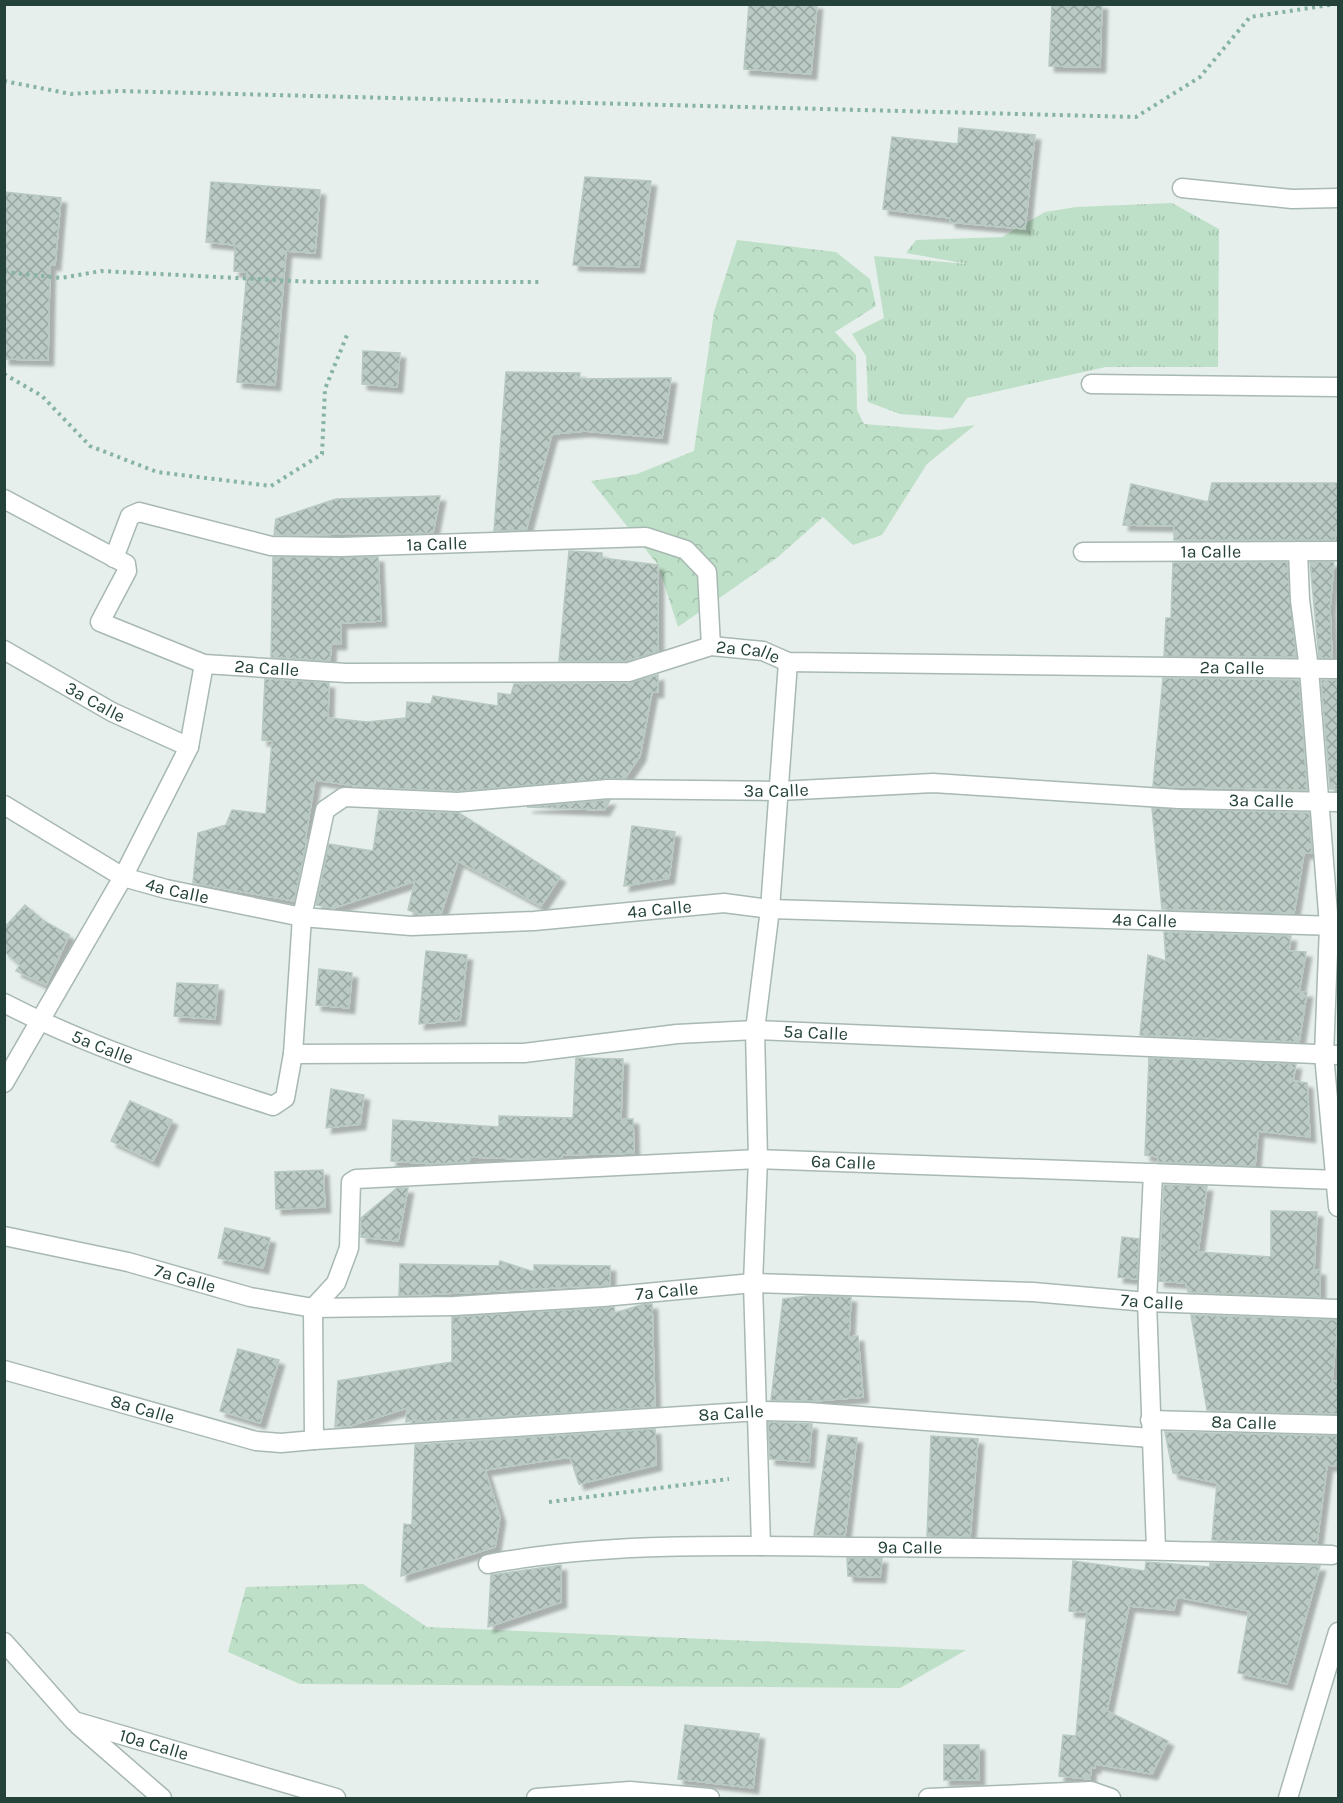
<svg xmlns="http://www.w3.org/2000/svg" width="1343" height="1803" font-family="Karla,sans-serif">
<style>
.grass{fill:url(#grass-tufts)}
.forest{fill:url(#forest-crowns)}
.building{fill:url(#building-cross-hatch);stroke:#b8c9c2;stroke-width:1.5;filter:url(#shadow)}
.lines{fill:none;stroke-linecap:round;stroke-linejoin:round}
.minor-casing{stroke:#a8b8b2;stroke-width:21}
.path{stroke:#86b3a5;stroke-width:4;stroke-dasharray:3 4.5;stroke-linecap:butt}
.minor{stroke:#fff;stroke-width:18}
.labels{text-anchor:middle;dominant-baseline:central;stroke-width:6;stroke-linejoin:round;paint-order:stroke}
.street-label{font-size:18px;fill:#24423a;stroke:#f7fbf9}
</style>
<defs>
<pattern id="grass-tufts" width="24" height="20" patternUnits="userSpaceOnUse" patternTransform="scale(1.5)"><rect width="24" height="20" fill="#bfe0c8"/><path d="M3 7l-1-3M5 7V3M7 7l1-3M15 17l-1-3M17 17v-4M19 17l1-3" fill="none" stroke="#a4c1ad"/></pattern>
<pattern id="forest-crowns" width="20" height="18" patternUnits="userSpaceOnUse" patternTransform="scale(1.5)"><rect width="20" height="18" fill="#bfe0c8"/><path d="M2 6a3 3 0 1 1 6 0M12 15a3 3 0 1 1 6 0" fill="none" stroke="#a4c1ad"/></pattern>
<pattern id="building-cross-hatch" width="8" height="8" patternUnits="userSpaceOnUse" patternTransform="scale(1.5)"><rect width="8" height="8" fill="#bbcac4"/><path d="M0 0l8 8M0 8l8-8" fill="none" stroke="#98a6a0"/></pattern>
<filter id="shadow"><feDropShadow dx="5.5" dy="5.5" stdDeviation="1.5" flood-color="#0004"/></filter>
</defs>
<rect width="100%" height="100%" fill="#e6efeb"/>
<path class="grass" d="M1172 203 1219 229 1218 367H1106L967 398 953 418 900 414 868 402 866 356 852 334 884 318 874 256 968 264 906 253 916 240 1002 237 1045 212 1076 207Z"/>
<path class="forest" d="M737 240 836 252 870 279 876 306 835 332 856 355 857 410 864 424 939 430 975 425 927 464 882 535 853 545 823 517 778 557 678 627 658 565 591 481 637 474 694 451 714 312Z
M363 1584 427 1627 966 1650 900 1688 300 1684 228 1652 246 1587Z"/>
<path class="building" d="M749 4H817L811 74 744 69Z
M1052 4H1102L1100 67 1049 66Z
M959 128 1035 135 1025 229 950 222V218L883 209 892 137 958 144Z
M585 177 651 181 639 267 573 265Z
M211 182 320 190 315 253 286 251 275 385 237 382 247 272 234 271 235 245 206 242Z
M4 192 61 198 55 265 50 264 48 360 4 359Z
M363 351 400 353 397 387 362 384Z
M506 372 580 373 579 379 671 378 662 438 585 431 552 434 526 530 494 531Z
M1212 483H1338V529H1336L1335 540H1174V526L1123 525 1131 484 1208 502Z
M440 496 433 533 274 535 276 519 336 499Z
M569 551 602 553V558L658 565V651L627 661H559Z
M273 557H378L381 621 341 623V644H331L330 661 271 657Z
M1287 562 1296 657 1164 656 1166 618H1171L1173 563Z
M1310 562H1334L1330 608 1332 658H1319Z
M658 675V692H652L640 756 625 778 458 791 364 787 315 780 305 840H307L294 901 193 883 198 833 226 825 232 810 266 814 272 741 262 740 265 679 329 683 328 718 367 722 406 718 407 702 431 704 433 696 498 706V693L511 695 514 684 629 683Z
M1163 678 1299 680 1307 790 1153 786Z
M1321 680H1338V789H1330Z
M610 800 604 810 527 807 608 800Z
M1152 808 1309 813 1312 853H1304L1294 913 1162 909Z
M379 810 459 813 560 877 541 906 458 861 441 914H420L408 910 415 881 334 908 316 905 329 844 373 851Z
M632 826 675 832 669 878 624 886Z
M25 905 44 921 69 935 46 985 16 971 20 965 4 951V928Z
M1164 932 1291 936 1289 951 1306 952 1299 992H1307L1299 1042 1140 1035 1148 955 1166 961Z
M426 951 467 955 460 1020 419 1024Z
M319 969 352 973 349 1008 316 1005Z
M177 983 218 985 215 1019 174 1016Z
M576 1058 623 1059 621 1119H633L634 1153 562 1155V1158L525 1159 470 1157 469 1162 436 1164 391 1161 393 1120 499 1127V1116L573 1118Z
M1149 1058 1296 1064 1293 1081 1307 1083 1310 1137 1258 1131 1255 1166 1158 1162V1157L1145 1155Z
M331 1089 364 1095 360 1124 326 1128Z
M130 1101 172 1120 153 1161 111 1141Z
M323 1170 325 1207 276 1209 275 1172Z
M1164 1185 1207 1186 1198 1252 1271 1257V1211L1317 1212 1314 1270H1320V1297L1188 1292 1186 1283 1159 1281Z
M397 1188H408L398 1241 361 1237V1218Z
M225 1228 270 1238 263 1268 218 1258Z
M1122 1237 1139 1239 1137 1279 1118 1277Z
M500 1261 534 1272V1265L610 1266V1285L399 1296 400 1264 499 1266Z
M809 1296 851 1297 849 1337 858 1336 863 1397 814 1401 771 1400 783 1299Z
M644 1304H652L655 1407 416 1422V1419L406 1422 407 1408 350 1426 335 1427 338 1381 452 1362V1317L614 1307 615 1313Z
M1191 1315 1338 1320 1332 1381 1338 1382V1414L1207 1410Z
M238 1349 279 1360 260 1423 220 1411Z
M768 1422 812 1424 809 1462 770 1459Z
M655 1429 656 1465 579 1484 570 1457 485 1470 500 1517 495 1547 401 1576 404 1524 412 1525 415 1445Z
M1165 1432 1338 1436V1466L1327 1465 1317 1543 1212 1540 1217 1483 1173 1473Z
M828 1435 857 1438 845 1536 814 1535Z
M931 1436 978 1439 970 1537 927 1536Z
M847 1558H882L880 1577 848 1576Z
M1073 1561 1145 1571 1146 1562 1210 1567V1563L1320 1566 1287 1684 1238 1673 1249 1611 1177 1597 1174 1610 1129 1606 1107 1711 1168 1741 1152 1774 1095 1764V1768L1091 1767 1090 1779 1059 1776 1063 1735 1076 1736 1087 1612 1069 1611Z
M561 1565V1602L488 1627 491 1575Z
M685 1725 759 1734 753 1788 678 1779Z
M944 1745H979V1780H944Z"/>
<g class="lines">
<defs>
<g id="minor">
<path d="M1182 188 1292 199 1338 198"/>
<path d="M1091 384 1338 387"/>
<path id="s1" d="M4 499 126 564 127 571 100 622 204 664 346 673 629 672 711 646 763 651 788 662 1338 669"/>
<path d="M1298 551 1300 600 1309 669 1329 926 1324 1055 1338 1207"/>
<path id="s2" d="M1083 552 1338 551"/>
<path id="s3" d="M114 558 130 516 139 512 271 546 341 547 646 537 686 550 707 572 711 646"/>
<path id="s4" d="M4 650 112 712 189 747"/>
<path id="s5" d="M4 805 123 877 166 889 302 917 411 926 534 921 724 903 770 909 1338 926"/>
<path id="s6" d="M4 1003C89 1047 183 1077 273 1106L285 1098 293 1054 302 917 325 810 344 797 458 802 608 789 779 791 933 783 1179 799 1338 802"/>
<path id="s7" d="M293 1054 524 1053 677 1034 755 1030 1338 1055"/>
<path d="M4 1083 123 877 189 747 204 664"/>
<path d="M1153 1173 1147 1302 1156 1549"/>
<path id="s8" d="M4 1236 128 1262 250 1297 313 1308 454 1306 603 1297 753 1283 1033 1292 1147 1302 1338 1309"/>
<path id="s9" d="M4 1370 256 1441 281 1443 314 1440 313 1308 336 1283 349 1248 351 1182 356 1179 758 1159 1338 1180"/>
<path id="s10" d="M1150 1420 1338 1425"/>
<path id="s11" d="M314 1440 759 1411 808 1412 1151 1438"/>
<path d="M761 1546 753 1283 758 1159 755 1030 770 909 788 662"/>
<path id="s12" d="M488 1564C611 1541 735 1546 860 1547 1017 1548 1175 1550 1332 1555"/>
<path id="s13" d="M4 1642 74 1721 336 1798"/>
<path d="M78 1725 162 1798"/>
<path d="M536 1798 630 1791 710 1798"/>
<path d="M928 1798 1091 1791 1111 1798"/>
<path d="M1288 1798 1338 1632"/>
</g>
</defs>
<use href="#minor" class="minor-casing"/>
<path class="path" d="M4 81 71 94 118 91 1136 117 1200 77 1250 17 1336 4
M4 272 61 278 101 271 314 282H540
M4 374 42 396 90 446 157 472 271 486 322 454 325 389 347 335
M549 1502 729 1479"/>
<use href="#minor" class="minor"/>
</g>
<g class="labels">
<g class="street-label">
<text stroke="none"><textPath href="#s3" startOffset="357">1a Calle</textPath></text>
<text stroke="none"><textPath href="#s2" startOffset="128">1a Calle</textPath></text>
<text stroke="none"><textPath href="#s1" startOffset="864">2a Calle</textPath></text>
<text stroke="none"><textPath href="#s1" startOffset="378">2a Calle</textPath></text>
<text stroke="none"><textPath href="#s1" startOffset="1350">2a Calle</textPath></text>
<text stroke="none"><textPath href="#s4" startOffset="105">3a Calle</textPath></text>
<text stroke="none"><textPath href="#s6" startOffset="1050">3a Calle</textPath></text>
<text stroke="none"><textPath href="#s6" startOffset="1536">3a Calle</textPath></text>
<text stroke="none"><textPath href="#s5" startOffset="195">4a Calle</textPath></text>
<text stroke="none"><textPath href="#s5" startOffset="681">4a Calle</textPath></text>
<text stroke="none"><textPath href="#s5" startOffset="1167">4a Calle</textPath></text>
<text stroke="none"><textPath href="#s7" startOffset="524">5a Calle</textPath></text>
<text stroke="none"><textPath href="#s6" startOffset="108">5a Calle</textPath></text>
<text stroke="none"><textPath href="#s9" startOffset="1083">6a Calle</textPath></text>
<text stroke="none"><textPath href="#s8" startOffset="186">7a Calle</textPath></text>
<text stroke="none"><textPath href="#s8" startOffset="672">7a Calle</textPath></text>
<text stroke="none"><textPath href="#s8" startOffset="1158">7a Calle</textPath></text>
<text stroke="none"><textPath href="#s9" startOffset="144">8a Calle</textPath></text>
<text stroke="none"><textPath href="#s11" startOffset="418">8a Calle</textPath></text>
<text stroke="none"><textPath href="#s10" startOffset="94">8a Calle</textPath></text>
<text stroke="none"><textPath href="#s12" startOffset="423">9a Calle</textPath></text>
<text stroke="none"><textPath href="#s13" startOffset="189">10a Calle</textPath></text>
</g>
</g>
<rect width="1343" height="1803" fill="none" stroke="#24423a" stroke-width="12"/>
</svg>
